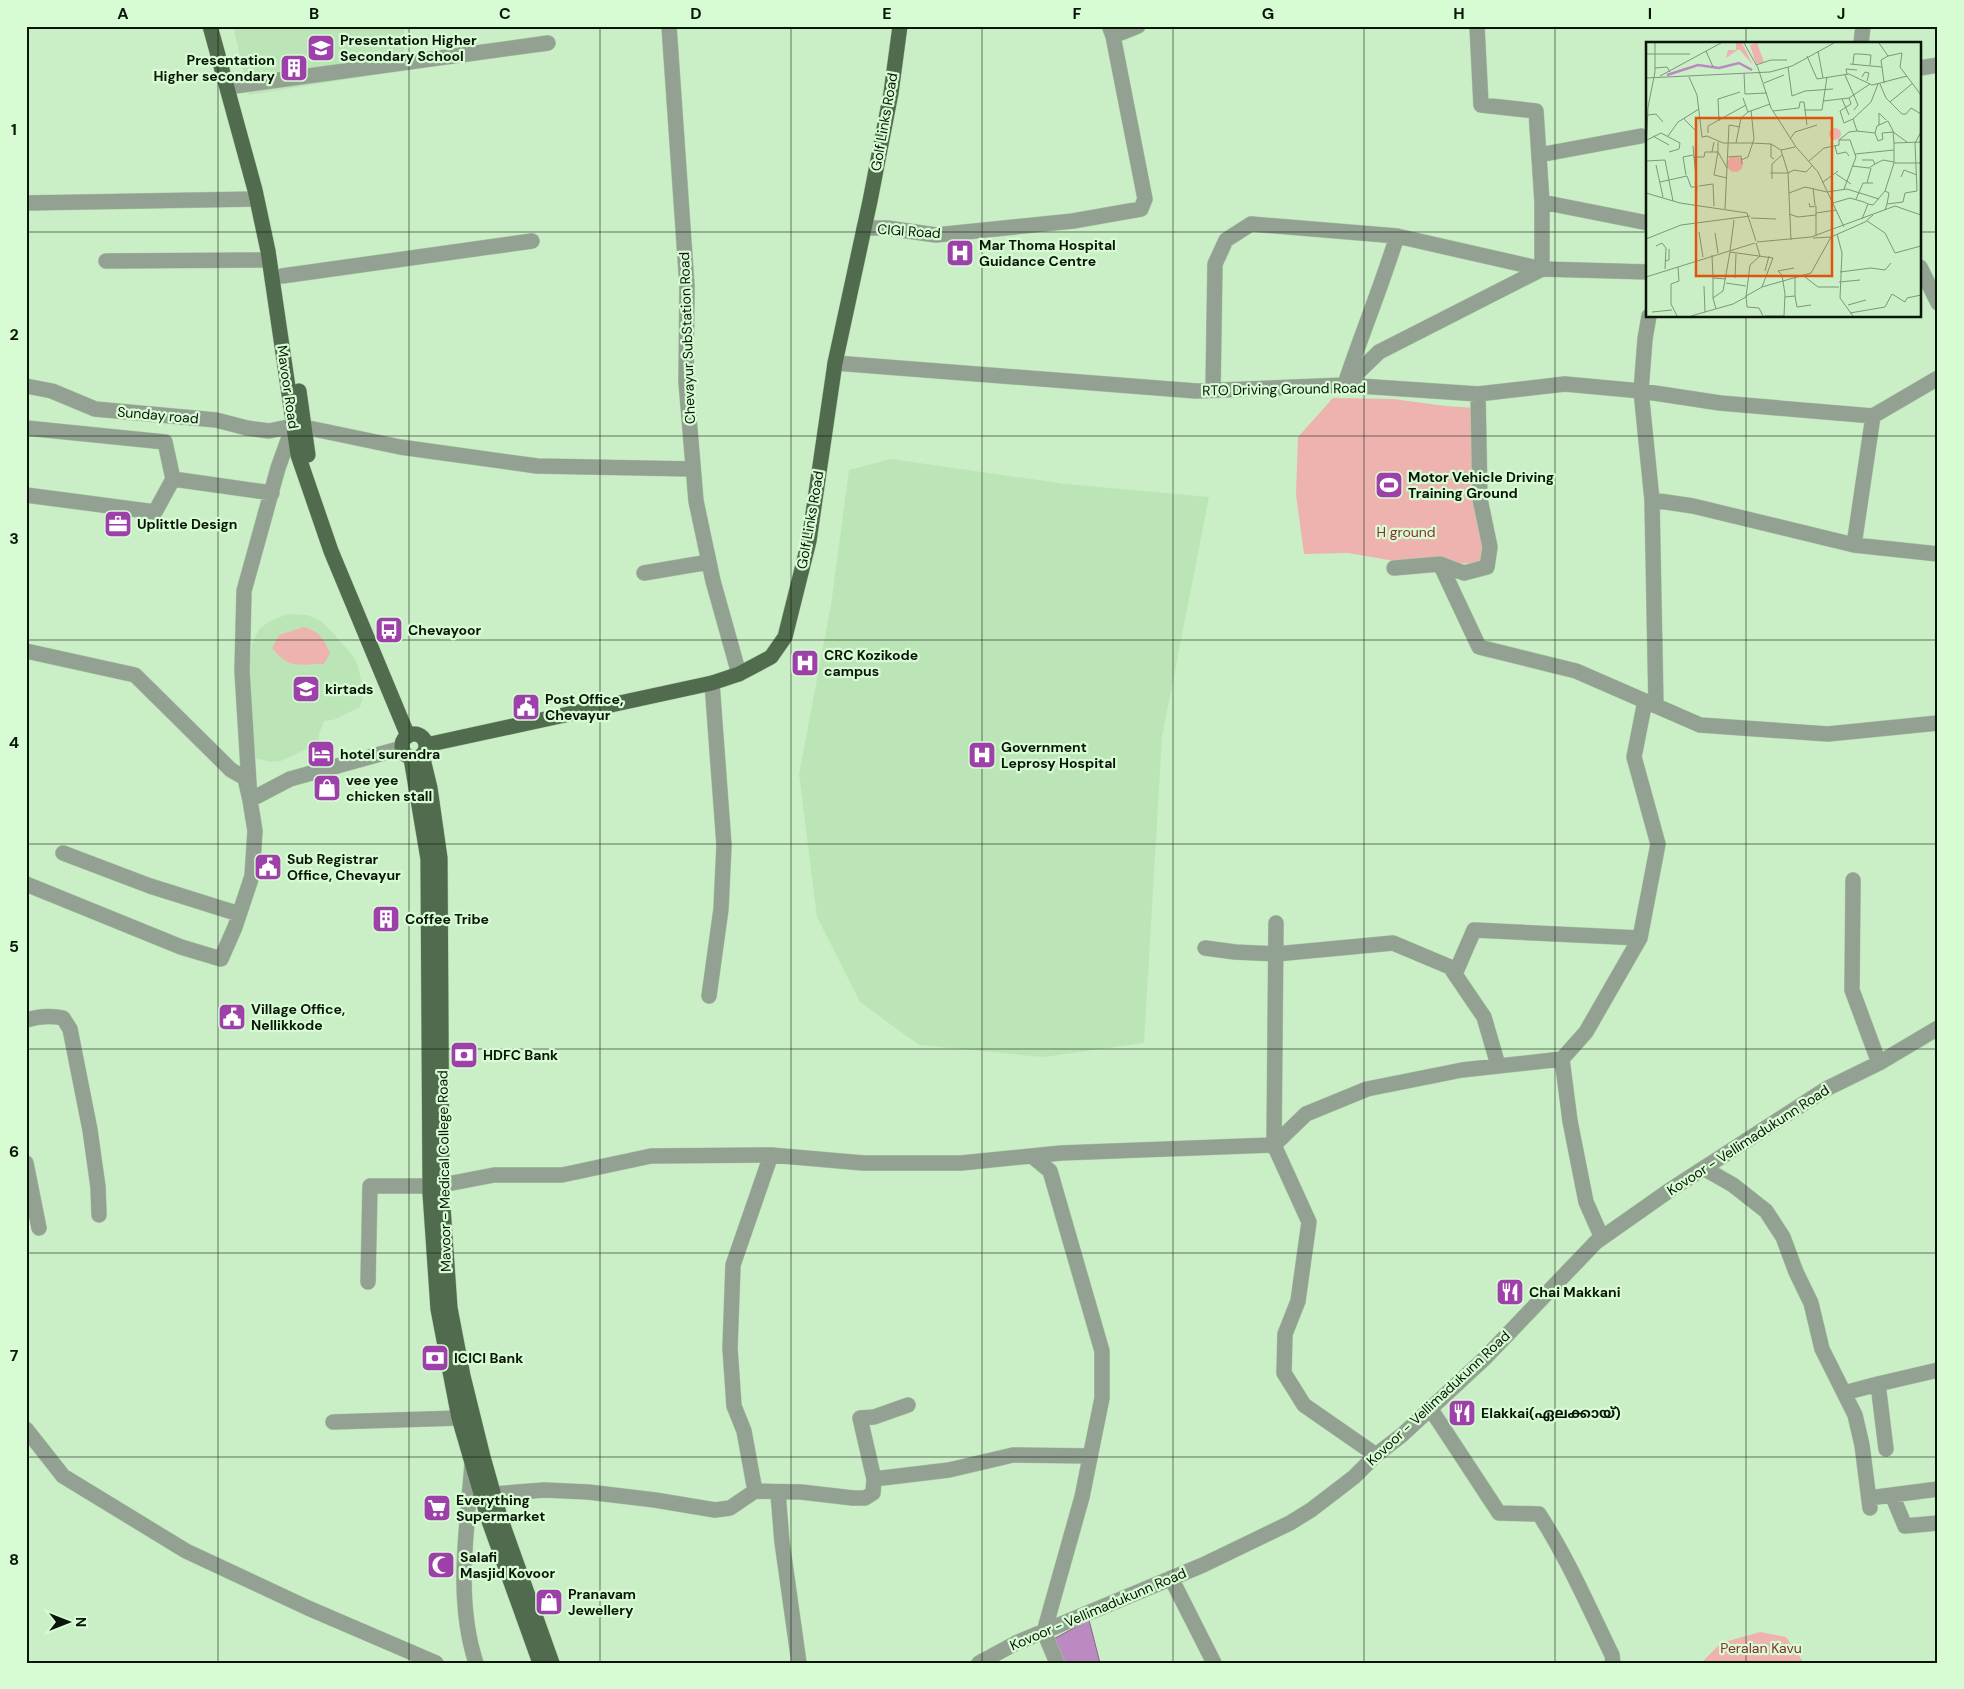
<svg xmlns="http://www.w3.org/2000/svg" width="1964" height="1689" font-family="'DM Sans','Noto Sans Malayalam',sans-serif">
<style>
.built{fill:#bbe5b7}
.green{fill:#eeb3af}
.water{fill:#bb8ac1;stroke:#856789}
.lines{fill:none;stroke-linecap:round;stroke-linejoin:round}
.minor-casing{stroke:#abcba7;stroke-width:16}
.major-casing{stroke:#abcba7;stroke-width:16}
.minor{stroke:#92a191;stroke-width:15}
.major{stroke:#506b4d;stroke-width:15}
.grid{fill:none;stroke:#081507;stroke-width:1;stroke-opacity:0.55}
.labels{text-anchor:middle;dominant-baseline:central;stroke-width:4.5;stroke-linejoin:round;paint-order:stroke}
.poi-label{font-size:14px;font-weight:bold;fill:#081507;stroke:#d7fcd3;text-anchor:start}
.street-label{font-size:14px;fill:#081507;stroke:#d7fcd3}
.park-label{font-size:14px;fill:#8a2e30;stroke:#d7fcd3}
.inset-river{fill:none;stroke:#bb8ac1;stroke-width:2.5}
.inset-road{fill:none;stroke:#7c977a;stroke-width:1}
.view{fill:#dd560c;fill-opacity:0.15;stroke:#dd560c;stroke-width:2.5}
.inset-edge{fill:none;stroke:#081507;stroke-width:2.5}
.neatline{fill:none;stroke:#081507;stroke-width:2}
.grid-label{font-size:16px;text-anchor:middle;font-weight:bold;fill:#081507}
</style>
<rect width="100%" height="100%" fill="#caeec6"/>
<path class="built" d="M233 26H404V70L249 95Z
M891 459 1066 484 1209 497 1162 737 1144 1043 1043 1057 919 1045 860 1002 817 917 799 774 831 605 849 470Z
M288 614 307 615 321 621 331 631 354 657 358 666 364 694 360 707 333 720 324 721 319 734V743L281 761 270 762 256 758 249 684 250 657 252 644 259 629 270 621Z"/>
<path class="green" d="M1333 398 1393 399 1446 406 1477 408 1485 563 1412 564 1348 553 1304 554 1296 495 1298 437Z
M304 627C320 632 323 638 330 653L324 664C300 664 289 670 272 648L279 635Z
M1760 1632 1786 1637 1804 1663H1701L1721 1643Z"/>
<path class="water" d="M1089 1620 1100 1663H1055L1046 1643Z"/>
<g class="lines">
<defs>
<path id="minor" d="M669 26 687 286 686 382 696 501 713 581 739 674
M1477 26 1481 105 1536 111 1542 202
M1110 28 1113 36 1138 26
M1861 44 1863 26
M1920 68 1938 65
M235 86 548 43
M1539 155 1641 136
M26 203 256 199
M864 228H887L936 235 1073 221 1141 209 1145 199 1113 36
M106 261 269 260
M1920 267 1938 303
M282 276 532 241
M1649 316 1645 339 1641 391 1652 500 1656 706
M835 363 1196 391 1345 385 1478 394 1565 384 1641 391 1720 403 1873 416 1854 545
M1346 381C1362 333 1382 285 1397 236
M1345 385 1379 352 1542 269 1648 272
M26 386 52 391 95 409 216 420 247 428 269 431 293 426 278 468 244 591 242 671 250 800 255 831 252 876 235 927 221 959 181 947 26 884
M1213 390 1215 264 1226 240 1251 224 1397 236 1542 269V202L1648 223
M1873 416 1938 378
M304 427 400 447 537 466 693 469
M26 428 165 442 173 479
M26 495 155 512 173 479 272 493
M1652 500 1693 506 1854 545 1938 554
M1440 564 1479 647 1576 671 1700 725 1828 734 1938 723
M1394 568 1440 564 1464 573 1487 567 1490 547 1480 499 1478 394
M644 573 709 562
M26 651 135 675 231 770 245 778 250 800 290 779 402 748
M63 853 150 886 239 914
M1853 880 1852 990 1879 1063
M1205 948 1235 952 1276 954 1393 943 1450 967 1484 1017 1498 1065
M1455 974 1474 930 1640 938
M709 996 721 909 724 845 712 683
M26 1020C39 1016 50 1015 63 1018L70 1029 90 1130 98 1187 99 1215
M1032 1156 1050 1171 1102 1351V1398L1082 1497 1044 1632 1057 1663
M26 1163 39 1228
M1705 1169 1733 1185 1766 1211 1783 1237 1796 1272 1811 1303 1822 1349 1855 1415 1862 1445 1870 1508
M442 1185 494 1175H562L651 1156 771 1155 863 1163H961L1061 1153 1274 1145 1276 923
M1602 1238 1586 1202 1570 1121 1562 1059 1586 1032 1640 938 1658 844 1634 757 1645 701
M368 1282 370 1186H430
M1878 1384 1938 1370
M1844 1393 1878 1384 1886 1449
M1430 1408 1499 1513 1539 1514C1568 1559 1589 1608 1612 1655L1613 1663
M333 1422 459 1418
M26 1429 63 1476 186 1551 308 1608 436 1663
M1376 1455 1304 1405 1284 1373 1285 1334 1298 1301 1309 1222 1274 1145 1306 1114 1367 1089 1462 1070 1562 1059
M472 1464C467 1529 455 1599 476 1663
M874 1479 949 1470 1013 1455 1090 1456
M755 1491 744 1431 734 1406 730 1348 733 1265 771 1155
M778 1493 782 1542 799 1663
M494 1494 544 1490 588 1492 655 1500 715 1510 730 1508 755 1491 801 1492 853 1498H865L873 1493 874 1479 860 1418 874 1417 908 1405
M1892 1495 1905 1526 1938 1523
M1869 1498 1938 1489
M1171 1578 1214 1663
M979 1663 1016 1643 1203 1565 1290 1523 1311 1510 1354 1477 1376 1455 1402 1435 1484 1359 1596 1242 1670 1190 1826 1089 1879 1063 1938 1028"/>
<path id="major" d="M210 26 255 190 268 251 298 455 331 551 408 736
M299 391 308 455
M402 746a12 12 0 1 1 24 0a12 12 0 1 1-24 0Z
M426 745 712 683 739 674 771 657 785 637 809 541 835 363 870 201 891 93 900 26
M422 755 430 788 440 858 442 1193 450 1308 463 1376 483 1457 500 1517 552 1663
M411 758 428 859 430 1193 438 1309 459 1418 489 1521 540 1663"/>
</defs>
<use href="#minor" class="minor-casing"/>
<use href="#major" class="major-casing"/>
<use href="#minor" class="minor"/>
<use href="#major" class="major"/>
</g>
<path class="grid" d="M218 26V1663M409 26V1663M600 26V1663M791 26V1663M982 26V1663M1173 26V1663M1364 26V1663M1555 26V1663M1746 26V44M26 232H1648M1920 232H1938M1746 316V1663M26 436H1938M26 640H1938M26 844H1938M26 1049H1938M26 1253H1938M26 1457H1938"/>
<defs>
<symbol id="school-square" viewBox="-11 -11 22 22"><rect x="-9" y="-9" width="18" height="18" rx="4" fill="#9d40a9" stroke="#d7fcd3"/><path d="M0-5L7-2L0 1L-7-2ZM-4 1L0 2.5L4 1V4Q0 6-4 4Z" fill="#fff"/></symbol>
<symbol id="building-square" viewBox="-11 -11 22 22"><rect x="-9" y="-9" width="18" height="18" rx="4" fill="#9d40a9" stroke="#d7fcd3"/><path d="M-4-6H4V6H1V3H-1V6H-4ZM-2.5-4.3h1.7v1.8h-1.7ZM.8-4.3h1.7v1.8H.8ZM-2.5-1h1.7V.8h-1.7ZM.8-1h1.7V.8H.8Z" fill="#fff"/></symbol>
<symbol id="hospital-square" viewBox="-11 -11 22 22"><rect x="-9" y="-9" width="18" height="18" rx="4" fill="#9d40a9" stroke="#d7fcd3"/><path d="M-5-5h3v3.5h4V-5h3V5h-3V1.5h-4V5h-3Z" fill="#fff"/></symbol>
<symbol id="stadium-square" viewBox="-11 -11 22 22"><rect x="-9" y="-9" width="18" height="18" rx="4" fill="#9d40a9" stroke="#d7fcd3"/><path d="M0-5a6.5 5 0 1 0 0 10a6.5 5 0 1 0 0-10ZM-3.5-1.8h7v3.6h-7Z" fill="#fff"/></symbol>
<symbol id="office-square" viewBox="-11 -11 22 22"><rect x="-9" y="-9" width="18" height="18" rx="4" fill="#9d40a9" stroke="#d7fcd3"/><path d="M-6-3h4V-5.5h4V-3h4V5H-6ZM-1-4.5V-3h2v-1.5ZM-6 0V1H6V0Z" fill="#fff"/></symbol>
<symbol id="bus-square" viewBox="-11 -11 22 22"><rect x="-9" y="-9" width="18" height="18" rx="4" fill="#9d40a9" stroke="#d7fcd3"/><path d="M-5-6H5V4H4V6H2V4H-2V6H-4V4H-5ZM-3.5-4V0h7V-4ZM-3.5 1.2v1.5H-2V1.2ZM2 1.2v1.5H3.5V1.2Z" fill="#fff"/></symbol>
<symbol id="civic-square" viewBox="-11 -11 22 22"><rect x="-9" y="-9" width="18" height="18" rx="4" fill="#9d40a9" stroke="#d7fcd3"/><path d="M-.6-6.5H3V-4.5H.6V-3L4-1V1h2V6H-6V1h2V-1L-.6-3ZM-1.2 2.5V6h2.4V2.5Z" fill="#fff"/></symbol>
<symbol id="hotel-square" viewBox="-11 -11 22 22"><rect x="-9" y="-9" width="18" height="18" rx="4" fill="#9d40a9" stroke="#d7fcd3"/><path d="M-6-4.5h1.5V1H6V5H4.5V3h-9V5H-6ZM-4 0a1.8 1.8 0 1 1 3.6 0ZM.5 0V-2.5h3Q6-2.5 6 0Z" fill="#fff"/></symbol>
<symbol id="shop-square" viewBox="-11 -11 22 22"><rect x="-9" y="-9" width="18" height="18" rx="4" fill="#9d40a9" stroke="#d7fcd3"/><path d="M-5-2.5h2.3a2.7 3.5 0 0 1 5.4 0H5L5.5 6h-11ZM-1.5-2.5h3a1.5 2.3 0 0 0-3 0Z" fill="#fff"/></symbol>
<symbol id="bank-square" viewBox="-11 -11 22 22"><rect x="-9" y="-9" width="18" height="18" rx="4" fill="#9d40a9" stroke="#d7fcd3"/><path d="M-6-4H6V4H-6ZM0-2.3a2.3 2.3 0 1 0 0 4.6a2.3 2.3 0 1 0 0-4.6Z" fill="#fff"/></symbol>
<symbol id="restaurant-square" viewBox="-11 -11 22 22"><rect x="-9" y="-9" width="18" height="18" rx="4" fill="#9d40a9" stroke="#d7fcd3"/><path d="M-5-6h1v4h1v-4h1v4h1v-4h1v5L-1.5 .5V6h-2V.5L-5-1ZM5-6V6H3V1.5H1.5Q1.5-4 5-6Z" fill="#fff"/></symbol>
<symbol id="supermarket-square" viewBox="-11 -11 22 22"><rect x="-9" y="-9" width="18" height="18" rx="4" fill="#9d40a9" stroke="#d7fcd3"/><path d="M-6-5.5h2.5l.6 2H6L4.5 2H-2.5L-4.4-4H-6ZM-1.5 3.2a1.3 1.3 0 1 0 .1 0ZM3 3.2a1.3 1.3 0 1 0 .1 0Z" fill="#fff"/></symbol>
<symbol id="mosque-square" viewBox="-11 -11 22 22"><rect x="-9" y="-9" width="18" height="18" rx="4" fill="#9d40a9" stroke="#d7fcd3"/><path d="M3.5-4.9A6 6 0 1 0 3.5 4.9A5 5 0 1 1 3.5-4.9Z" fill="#fff"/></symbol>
</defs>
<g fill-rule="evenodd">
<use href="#school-square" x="305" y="32" width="32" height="32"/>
<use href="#building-square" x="278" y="52" width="32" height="32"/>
<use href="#hospital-square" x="944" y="237" width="32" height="32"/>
<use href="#stadium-square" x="1373" y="469" width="32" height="32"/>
<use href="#office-square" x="102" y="508" width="32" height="32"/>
<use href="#bus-square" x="373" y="614" width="32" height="32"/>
<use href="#hospital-square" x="789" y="647" width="32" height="32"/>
<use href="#school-square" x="290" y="673" width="32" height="32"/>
<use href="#civic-square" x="510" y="691" width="32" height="32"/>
<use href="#hotel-square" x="305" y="738" width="32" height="32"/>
<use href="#hospital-square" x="966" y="739" width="32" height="32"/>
<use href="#shop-square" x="311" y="772" width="32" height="32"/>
<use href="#civic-square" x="252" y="851" width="32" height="32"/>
<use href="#building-square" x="370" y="903" width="32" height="32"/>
<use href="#civic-square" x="216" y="1001" width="32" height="32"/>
<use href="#bank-square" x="448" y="1039" width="32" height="32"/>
<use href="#restaurant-square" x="1494" y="1276" width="32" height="32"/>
<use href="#bank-square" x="419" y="1342" width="32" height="32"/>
<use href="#restaurant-square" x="1446" y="1397" width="32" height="32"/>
<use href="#supermarket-square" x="421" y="1492" width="32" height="32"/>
<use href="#mosque-square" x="425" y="1549" width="32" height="32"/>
<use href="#shop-square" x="533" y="1586" width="32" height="32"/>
</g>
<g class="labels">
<g class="poi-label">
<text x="340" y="40">Presentation Higher<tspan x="340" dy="16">Secondary School</tspan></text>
<text x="275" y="60" text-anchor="end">Presentation<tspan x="275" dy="16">Higher secondary</tspan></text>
<text x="979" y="245">Mar Thoma Hospital<tspan x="979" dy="16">Guidance Centre</tspan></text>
<text x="1408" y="477">Motor Vehicle Driving<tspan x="1408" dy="16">Training Ground</tspan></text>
<text x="137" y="524">Uplittle Design</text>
<text x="408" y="630">Chevayoor</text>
<text x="824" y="655">CRC Kozikode<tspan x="824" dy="16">campus</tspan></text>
<text x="325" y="689">kirtads</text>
<text x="545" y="699">Post Office,<tspan x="545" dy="16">Chevayur</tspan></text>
<text x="1001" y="747">Government<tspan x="1001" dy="16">Leprosy Hospital</tspan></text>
<text x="340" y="754">hotel surendra</text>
<text x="346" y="780">vee yee<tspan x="346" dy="16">chicken stall</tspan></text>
<text x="287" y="859">Sub Registrar<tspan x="287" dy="16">Office, Chevayur</tspan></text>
<text x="405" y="919">Coffee Tribe</text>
<text x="251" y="1009">Village Office,<tspan x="251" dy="16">Nellikkode</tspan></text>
<text x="483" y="1055">HDFC Bank</text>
<text x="1529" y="1292">Chai Makkani</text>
<text x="454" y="1358">ICICI Bank</text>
<text x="1481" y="1413">Elakkai(ഏലക്കായ്)</text>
<text x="456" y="1500">Everything<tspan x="456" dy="16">Supermarket</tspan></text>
<text x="460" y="1557">Salafi<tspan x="460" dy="16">Masjid Kovoor</tspan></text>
<text x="568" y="1594">Pranavam<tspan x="568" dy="16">Jewellery</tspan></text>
</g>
<g class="street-label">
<text transform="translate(884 122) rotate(-80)">Golf Links Road</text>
<text transform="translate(909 231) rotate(4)">CIGI Road</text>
<text transform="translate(687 338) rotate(-92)">Chevayur SubStation Road</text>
<text transform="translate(288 387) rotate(82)">Mavoor Road</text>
<text transform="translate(1284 389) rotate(-1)">RTO Driving Ground Road</text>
<text transform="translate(158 415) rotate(5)">Sunday road</text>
<text transform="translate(810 520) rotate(-80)">Golf Links Road</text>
<text transform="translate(1748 1140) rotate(-33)">Kovoor - Vellimadukunn Road</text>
<text transform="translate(444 1171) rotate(-91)">Mavoor - Medical College Road</text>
<text transform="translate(1438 1398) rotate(-43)">Kovoor - Vellimadukunn Road</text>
<text transform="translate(1098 1609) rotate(-23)">Kovoor - Vellimadukunn Road</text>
</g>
<g class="park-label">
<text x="1406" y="532">H ground</text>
<text x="1761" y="1648">Peralan Kavu</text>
</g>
</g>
<g transform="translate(1646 42)">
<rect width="275" height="275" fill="#caeec6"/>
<path d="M90 1H96L107 23 93 7 80 16 82 8H90ZM111 1 118 20 110 22 104 3ZM183 92a6 6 0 1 1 12 0a6 6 0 1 1-12 0ZM81 122a8 8 0 1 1 16 0a8 8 0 1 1-16 0Z" fill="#eeb3af"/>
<path class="inset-river" d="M21 33 52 23 73 26 93 21 106 28"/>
<path class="inset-road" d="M98 1 112 26 125 66 150 105 172 130 198 185M233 1 242 14 256 11 254 25 275 53M60 9 67 25M172 9 177 36M0 12H44M161 14 171 37 203 32 226 43 239 40M242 14 235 18 238 40 261 34M204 22 236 25M207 22 208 12H214L225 13 224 23M110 23 125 18H141M142 25 146 54 159 49 187 47M9 26 21 25 24 30M98 31 99 52 121 51M201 32 200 27 211 28M199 33 212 63 208 68M14 34 75 1M43 35 51 53 56 95 61 94 77 101H107M216 35 219 30 223 31 221 39M0 36 124 30 146 24 188 1M118 41 138 33M232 42 225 60 207 77 211 89 229 91 232 99 237 97 236 91 247 90 248 101 275 100M234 42 240 56 256 72H260L265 66 275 72M97 56 102 70 124 62M203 56 205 62 194 69 198 81 207 77M196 57 203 73M177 59 203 56 224 42M244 60 267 41M158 68H176L181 35M127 69 153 66 154 60H158L161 83M2 73 10 72 17 80M37 76 50 89M73 79 72 57 94 50M233 83V71L240 78M247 90 261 100M62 91V84L100 63M229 91 231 84 242 79 248 91M7 94 23 103M22 94 32 80 53 67M144 97 149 90 171 83M1 98 15 91 34 101 33 107 23 110M193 98H204L210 115 198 147M68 100 66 110H72L68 133 81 136M72 100V110L81 126M90 101 95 76 102 70M106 101 125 102 135 108 149 105M248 101V121H275M125 102V115L128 117M47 104 51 145M189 104 191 112 200 110 203 114M135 108 142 131 148 128 160 130 167 123M0 110 2 65 9 30V1M209 112 248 108M47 115H58L59 110H66M82 115 95 114 96 122M95 118 102 115 108 97 105 68M0 119 19 118 27 159M163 119 178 106 193 103V98L203 90 211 89M229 122 237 118 248 120M10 123 17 155M206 124 223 126 229 122 227 118H216M124 131H142L145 198M190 132 205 142M40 133 37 115 47 113M255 135 258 128 271 133M126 137V122L136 113M14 140 41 134 45 145H51L50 161M177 140 192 129M221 141 225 126M53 144 67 142 68 164M167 146 169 163M239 149 248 121M0 151 34 161 101 171 110 199M143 151 159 145 181 150 201 147 233 157M210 157 217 141H227M163 161 164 165 170 164V194M187 161 204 156 218 160 222 162 216 177M222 162 227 163 239 149 243 151 241 162M79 167 83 83 94 85M239 168 241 162 257 160 259 151 271 149 269 101 275 90M170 171 190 168M143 172 152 175 170 173M105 176 130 177M221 179 239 191 249 211 275 204M53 190 57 215M69 191 72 211M191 192 196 211 194 256 207 274M167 196 185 195 219 180 227 173M0 197 35 183 104 174M111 200 165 195 249 164 275 173M10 204 16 201 20 206 19 227M84 209 88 178M66 213 67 236 80 237M19 219 23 218V207M119 229 123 214M194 230 225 226 239 228 245 221M0 235 109 201M159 235 172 245H193M67 236V256M89 236 90 212M149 236V254M193 240 214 238M80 241 100 244M58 244 59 270M139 255 149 254 151 265 165 263M202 263 220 258M70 267 67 256 77 249 84 210 127 216 116 245M6 270 26 268M204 271 239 265 246 252 259 260 261 256 275 253M31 274 25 262V242L33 239 32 225M45 274 87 262 100 255 104 223 114 214 110 201M117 274 113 266 101 265 100 254 116 245 165 231 185 195M119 274H138M138 274 139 252 136 233 132 229 148 226"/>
<path class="view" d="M50 76H186V234H50Z"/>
<rect width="275" height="275" class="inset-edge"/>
</g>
<rect width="1964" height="1689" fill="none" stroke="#d7fcd3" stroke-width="55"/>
<g transform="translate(68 1622) rotate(90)" stroke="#d7fcd3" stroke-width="4" paint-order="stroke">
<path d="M0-4L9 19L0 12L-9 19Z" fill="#081507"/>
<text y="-8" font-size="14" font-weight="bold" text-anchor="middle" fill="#081507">N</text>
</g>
<rect x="28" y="28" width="1908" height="1634" class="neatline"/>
<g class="grid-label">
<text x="123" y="19">A</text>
<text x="314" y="19">B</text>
<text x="505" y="19">C</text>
<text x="696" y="19">D</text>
<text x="887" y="19">E</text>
<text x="1077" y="19">F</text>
<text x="1268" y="19">G</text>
<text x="1459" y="19">H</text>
<text x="1650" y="19">I</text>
<text x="1841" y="19">J</text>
<text x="14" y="135">1</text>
<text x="14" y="340">2</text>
<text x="14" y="544">3</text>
<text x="14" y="748">4</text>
<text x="14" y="952">5</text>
<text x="14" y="1157">6</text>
<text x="14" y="1361">7</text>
<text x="14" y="1565">8</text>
</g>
</svg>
